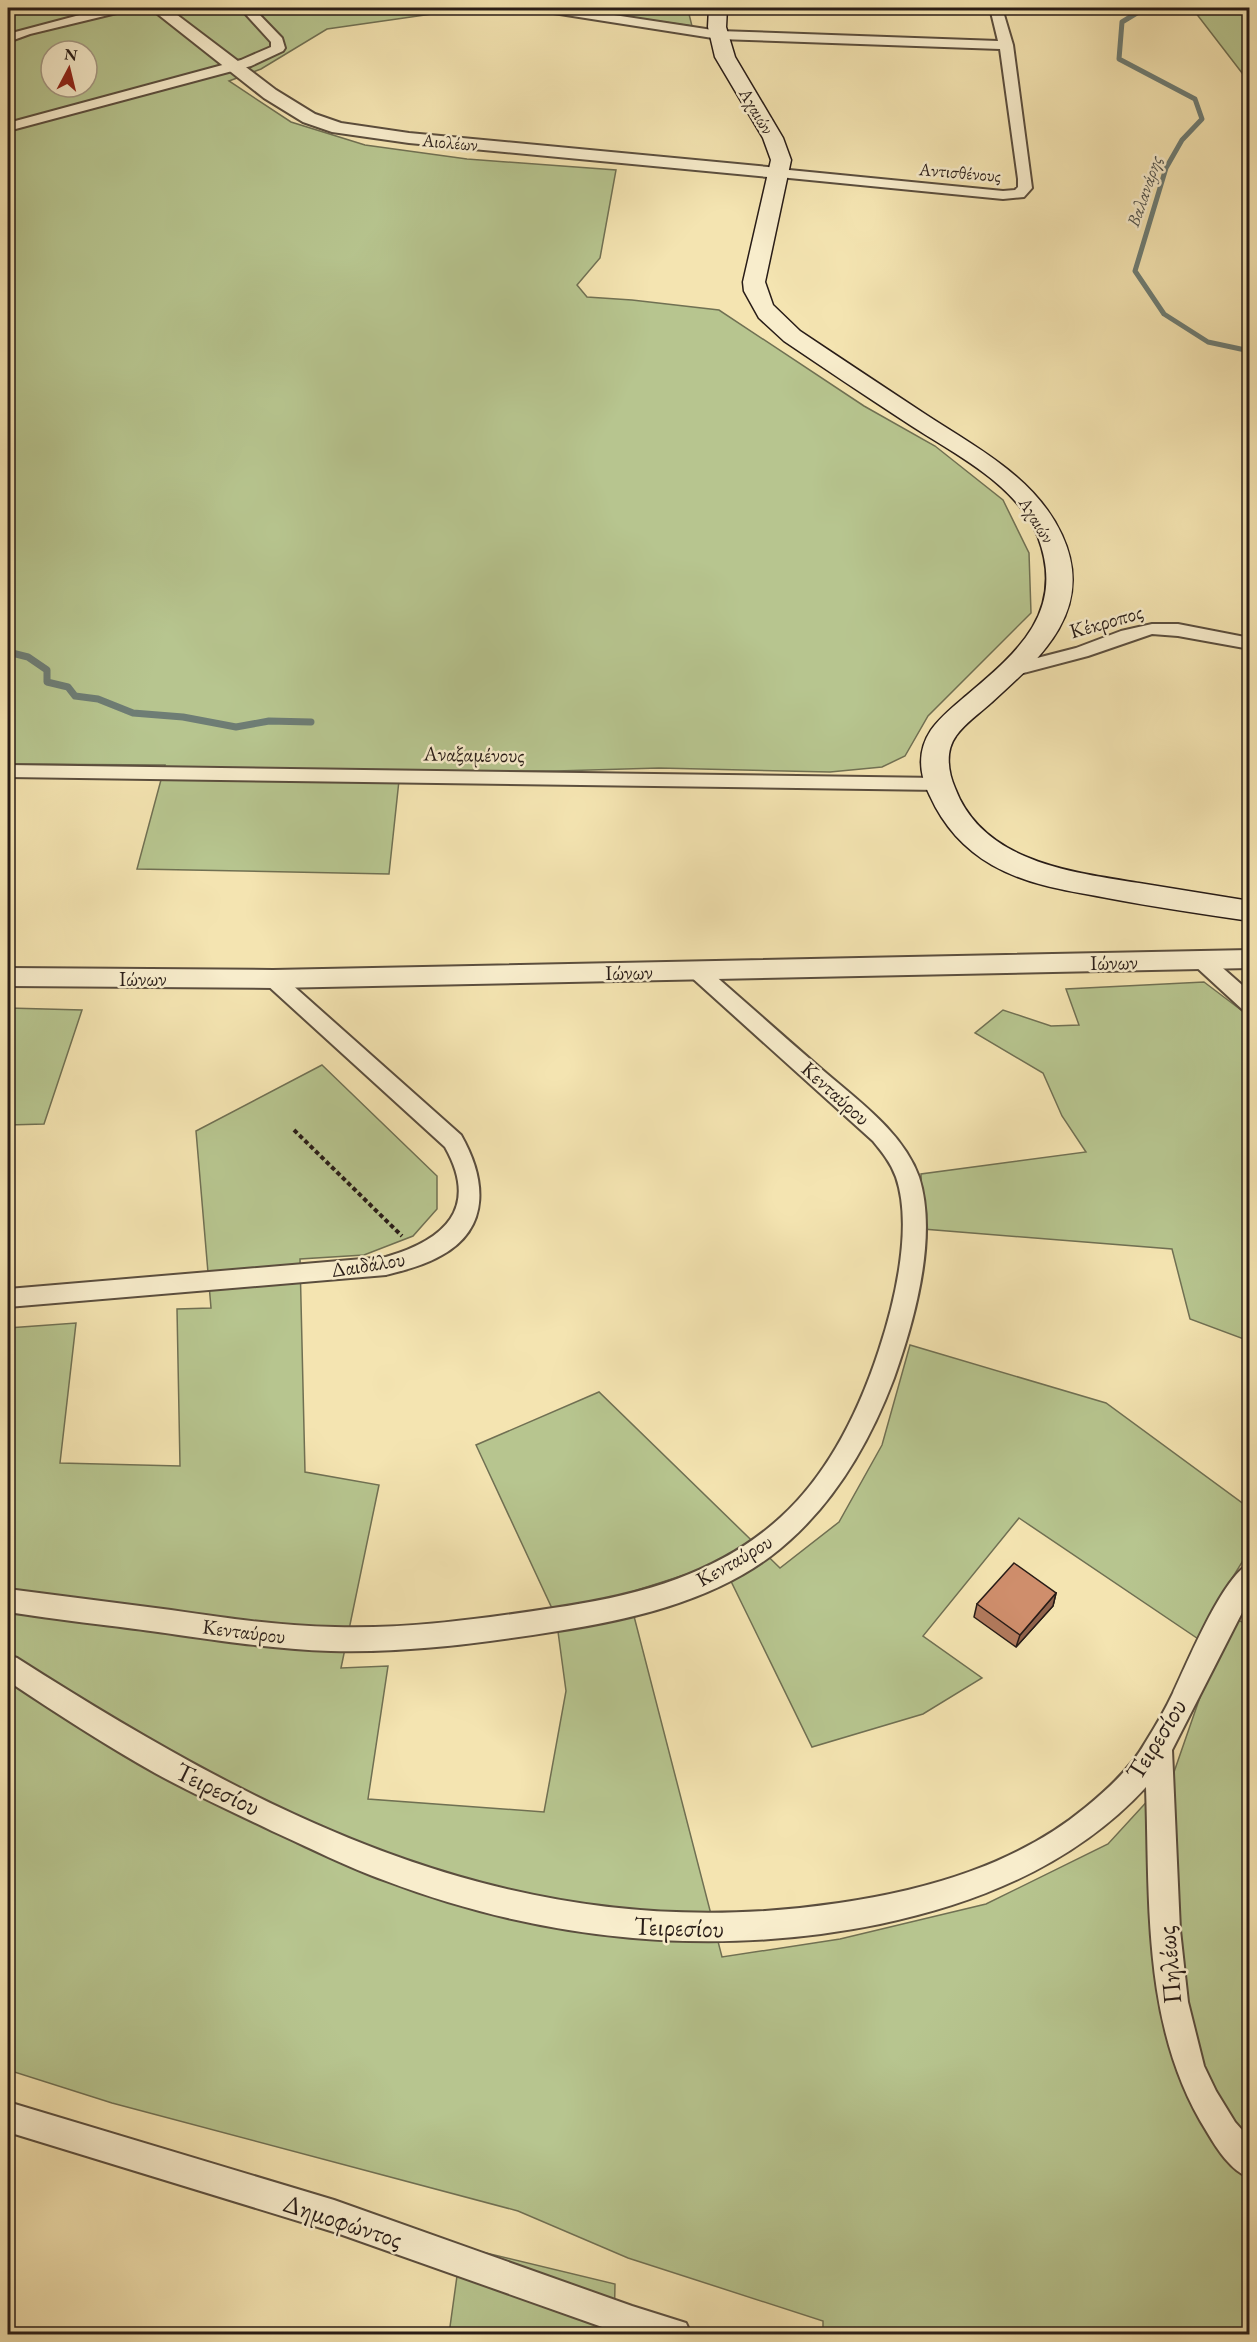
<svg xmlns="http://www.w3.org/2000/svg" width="1257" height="2342" font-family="'EB Garamond',serif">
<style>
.green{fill:#b7c58f;stroke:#707053;stroke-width:1.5;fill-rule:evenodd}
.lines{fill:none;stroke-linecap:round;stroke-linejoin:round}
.stream-far1{stroke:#6e7d75;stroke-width:5}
.stream{stroke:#6e7d75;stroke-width:7}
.minor-casing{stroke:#5b4e3e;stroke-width:4}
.tertiary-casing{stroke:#5b4e3e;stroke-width:4}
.secondary-casing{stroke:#281c17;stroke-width:3}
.path{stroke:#281c17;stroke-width:4;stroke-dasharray:4.5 3;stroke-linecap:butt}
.minor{fill:#f8edcc;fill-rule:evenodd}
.tertiary{fill:#f8edcc;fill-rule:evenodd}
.secondary{fill:#f8edcc;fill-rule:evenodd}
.wall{fill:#b27a5d;stroke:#281c17;stroke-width:1.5}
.shaded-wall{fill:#91634c;stroke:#281c17;stroke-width:1.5}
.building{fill:#cf8e6c;stroke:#281c17;stroke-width:1.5}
.labels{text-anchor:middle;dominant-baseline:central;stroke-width:5;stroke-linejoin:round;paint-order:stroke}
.far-street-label{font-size:18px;fill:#281c17;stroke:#f8edcc}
.far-water-label{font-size:18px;font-style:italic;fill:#51544e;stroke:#f8edcc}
.street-label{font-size:21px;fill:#281c17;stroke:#f8edcc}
.near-street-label{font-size:26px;fill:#281c17;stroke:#f8edcc}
</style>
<rect width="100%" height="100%" fill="#f4e4b1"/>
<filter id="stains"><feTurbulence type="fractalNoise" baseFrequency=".00333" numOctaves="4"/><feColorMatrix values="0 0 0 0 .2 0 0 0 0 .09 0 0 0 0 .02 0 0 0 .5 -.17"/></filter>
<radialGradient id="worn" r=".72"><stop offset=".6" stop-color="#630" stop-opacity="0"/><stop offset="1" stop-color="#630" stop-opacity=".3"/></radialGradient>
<path class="green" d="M8 8H474L327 29 261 69 229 81 291 122 365 145 467 159 616 170 600 258 577 285 587 297 632 300 719 310 864 406 935 446 1003 500 1029 553 1031 613 928 716 905 756 882 767 830 772 659 768 556 771H400L389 874 137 869 165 765 8 764V113L10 112 8 110ZM51 51H87V87H51Z
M568 8H685L688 10 692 26Z
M1192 8H1249V82Z
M1204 982 1249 1016V1341L1190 1319 1172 1249 923 1229 921 1174 1086 1152 1062 1116 1043 1073 975 1033 1003 1010 1051 1026 1079 1025 1066 989Z
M8 1008 82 1010 44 1124 8 1125Z
M322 1065 437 1176V1209L413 1236 364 1255 300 1259 305 1472 379 1485 341 1668 388 1666 368 1799 544 1812 566 1691 556 1617 476 1445 599 1392 780 1568 839 1522 882 1445 910 1345 1106 1403 1249 1508V1551L1213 1609 1249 1625V2334H823V2321L628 2258 518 2211 112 2103 8 2070V1328L76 1323 60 1463 180 1466 177 1309 211 1308 196 1131ZM1019 1518 1216 1651 1174 1772 1108 1844 986 1904 840 1939 722 1957 628 1593 722 1563 812 1747 923 1714 982 1678 923 1636Z
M461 2247 615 2284 614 2334H449Z"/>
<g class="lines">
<path class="stream-far1" d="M1145 8 1122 22 1119 59 1195 99 1202 119 1182 140 1166 168 1135 271 1164 314 1208 342 1250 351"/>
<path class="stream" d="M8 652 28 657 47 670V682L68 687 75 696 98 699 133 713 183 717 236 727 269 721 311 722"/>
<defs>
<path id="minor" d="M106 8H126L125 11 30 34 8 42V34Z
M240 8H253L282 38 285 48 283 51 251 66 8 131V123L241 60 271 47V42Z
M541 8H568L719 31 998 41 990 8H1002L1013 45 1032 188 1024 197 1003 199 779 177 772 173 779 169 1003 191 1015 190 1018 187V179L1000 49 719 39 547 12Z
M1152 624H1178L1250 638V649L1178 636 1152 634 1088 656 1012 676 1006 674 1003 670 1006 666 1076 648 1121 631Z
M8 765 939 778 946 780 949 784 946 788 939 790 8 777Z
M1201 953 1208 955 1250 992V1012L1243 1010 1194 965 1191 960 1194 955Z
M697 964 704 966C742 999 780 1033 818 1066 854 1098 902 1130 919 1177 938 1236 914 1322 894 1378 868 1447 830 1511 771 1556 711 1601 630 1620 558 1631 483 1643 407 1653 331 1651 273 1649 215 1640 158 1632 108 1625 58 1620 8 1612V1589C62 1596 117 1603 171 1610 225 1618 280 1626 335 1627 408 1629 481 1619 553 1608 636 1596 718 1575 781 1517 829 1473 859 1411 879 1350 895 1302 913 1226 896 1177 891 1163 882 1152 873 1141L690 976 687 971 690 966Z
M273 972 280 974 461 1135C485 1177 492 1227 442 1255 425 1265 405 1270 386 1275L8 1307V1289L386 1257C444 1240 480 1209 445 1147L266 984 263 979 266 974Z
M1250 1564V1597L1172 1750 1180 1930 1188 2002 1204 2066 1216 2091 1235 2122 1250 2139V2178C1231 2171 1217 2149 1207 2132 1142 2029 1150 1904 1146 1787 1076 1863 981 1903 880 1924 714 1958 544 1941 386 1881 347 1867 310 1848 272 1831 233 1812 193 1794 155 1773 105 1745 56 1713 8 1681V1655L17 1658C274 1822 524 1950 839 1903 927 1890 1016 1865 1086 1807 1108 1789 1131 1768 1145 1743 1155 1727 1165 1710 1173 1693 1186 1666 1224 1573 1250 1564Z
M8 2102 334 2200 632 2306 686 2323 691 2334H622L334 2232 8 2132Z"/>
<path id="tertiary" d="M150 8H168L276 90 315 114 341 123 409 133 779 168 785 169 788 173 785 177 779 178 409 143 332 132 303 122 264 98Z
M1250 950V968L273 988 8 986V968L273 970Z"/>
<path id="secondary" d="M709 8H727L726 27 735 57 783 138 791 160 765 282 773 305 800 331C840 358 881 385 922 412 973 446 1035 476 1062 535 1096 609 1042 657 991 703 979 714 965 723 956 736 945 751 948 772 955 788 983 862 1071 872 1139 883 1176 889 1213 895 1250 901V921C1202 914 1154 907 1107 898 1068 891 1027 885 992 865 964 849 943 825 930 796 919 774 917 751 931 730 941 716 954 706 967 695 1019 651 1066 611 1038 537 1016 482 950 452 904 421 864 395 824 368 784 341L759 318 744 291 743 282 771 160 763 138 715 57 708 27Z"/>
</defs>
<use href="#minor" class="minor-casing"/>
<use href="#tertiary" class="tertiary-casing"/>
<use href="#secondary" class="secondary-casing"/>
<path class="path" d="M294 1130 402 1236"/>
<use href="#minor" class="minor"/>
<use href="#tertiary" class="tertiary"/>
<use href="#secondary" class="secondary"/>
</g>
<path class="wall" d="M1056 1593 1053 1606 1016 1647 974 1617 977 1604Z"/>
<path class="shaded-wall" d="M1056 1593 1053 1606 1016 1647 1020 1635Z"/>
<path class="building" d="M1014 1563 1056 1593 1020 1635 977 1604Z"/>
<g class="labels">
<g class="far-street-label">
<text transform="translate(757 111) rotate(59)">Αχαιών</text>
<text transform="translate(450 142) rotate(5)">Αιολέων</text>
<text transform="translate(960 172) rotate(5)">Αντισθένους</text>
<text transform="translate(1037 520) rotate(58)">Αχαιών</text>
</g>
<g class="far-water-label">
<text transform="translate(1144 191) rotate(-71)">Βαλανάρης</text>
</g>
<g class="street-label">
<text transform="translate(1106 621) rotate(-16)">Κέκροπος</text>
<text transform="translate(474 754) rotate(1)">Αναξαμένους</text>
<text transform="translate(1114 962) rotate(-1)">Ιώνων</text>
<text transform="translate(629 972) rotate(-1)">Ιώνων</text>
<text x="143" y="978">Ιώνων</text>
<text transform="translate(836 1093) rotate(42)">Κενταύρου</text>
<text transform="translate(368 1264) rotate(-9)">Δαιδάλου</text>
<text transform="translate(734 1560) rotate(-30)">Κενταύρου</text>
<text transform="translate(244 1631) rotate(7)">Κενταύρου</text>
</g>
<g class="near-street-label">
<text transform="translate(1156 1739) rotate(-58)">Τειρεσίου</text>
<text transform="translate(218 1789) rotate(26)">Τειρεσίου</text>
<text transform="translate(679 1927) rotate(2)">Τειρεσίου</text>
<text transform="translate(1169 1965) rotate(-95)">Πηλέως</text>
<text transform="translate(343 2221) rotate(18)">Δημοφώντος</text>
</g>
</g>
<rect width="1257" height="2342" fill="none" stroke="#f4e4b1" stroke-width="30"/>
<rect x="9" y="9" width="1239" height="2324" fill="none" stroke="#281c17" stroke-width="3"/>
<rect x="15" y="15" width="1227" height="2312" fill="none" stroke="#281c17" stroke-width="1.5"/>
<g transform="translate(69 69) rotate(7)"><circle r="28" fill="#f8edcc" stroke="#a59984" stroke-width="1.5"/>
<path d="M0-4.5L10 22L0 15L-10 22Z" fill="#8f2418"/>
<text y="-9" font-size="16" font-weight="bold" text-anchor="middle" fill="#281c17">N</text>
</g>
<rect width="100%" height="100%" filter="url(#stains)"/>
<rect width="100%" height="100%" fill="url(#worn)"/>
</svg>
